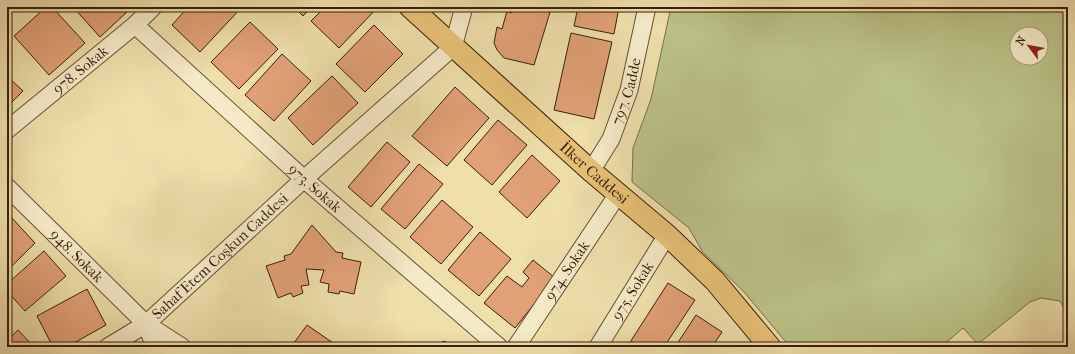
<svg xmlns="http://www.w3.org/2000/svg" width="1075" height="354" font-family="'IM FELL French Canon',serif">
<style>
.green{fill:#bac187;stroke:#7a704a;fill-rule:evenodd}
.building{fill:#e1a075;stroke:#3a1f0d}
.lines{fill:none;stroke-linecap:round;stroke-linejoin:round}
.minor-casing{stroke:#674f34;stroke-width:19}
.major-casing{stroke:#3a1f0d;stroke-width:23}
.minor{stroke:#f4eac8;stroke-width:17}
.major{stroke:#e7c076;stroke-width:21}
.labels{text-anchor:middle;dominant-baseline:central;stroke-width:3.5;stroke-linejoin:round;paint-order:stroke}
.street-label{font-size:15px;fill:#3a1f0d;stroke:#f4eac8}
</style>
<rect width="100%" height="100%" fill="#eedfab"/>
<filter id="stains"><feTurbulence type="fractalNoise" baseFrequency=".005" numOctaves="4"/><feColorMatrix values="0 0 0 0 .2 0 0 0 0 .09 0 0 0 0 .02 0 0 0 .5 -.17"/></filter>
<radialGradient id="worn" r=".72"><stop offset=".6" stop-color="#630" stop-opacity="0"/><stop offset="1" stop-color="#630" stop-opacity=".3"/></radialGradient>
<path class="green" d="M671 7H1068V316L1060 301 1041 298 1030 302 978 344 963 328 941 347H790L744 292 702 251 689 228 632 182 633 148 651 99ZM1017 34H1041V58H1017Z"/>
<path class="building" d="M46 7H52L85 43 49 75 14 36Z
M73 7H124L128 11 100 37Z
M188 7H242L200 52 172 25Z
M294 7H311L303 16Z
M325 7H378L339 48 311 21Z
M513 7H546L551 9 534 65 504 58 497 50 494 43 497 27 502 29 507 11 511 13Z
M578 7H619L614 34 574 26Z
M250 22 278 49 239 89 211 62Z
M374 25 403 54 365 92 336 64Z
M571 33 612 42 594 119 554 110Z
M282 54 311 81 274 121 245 95Z
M7 76 23 91 7 107Z
M332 76 358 103 313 145 288 118Z
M455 87 489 118 447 166 412 136Z
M498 120 527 145 492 185 464 160Z
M387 142 410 162 371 207 348 187Z
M532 155 560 181 527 218 499 192Z
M419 164 443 184 405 229 381 209Z
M442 200 473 227 441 264 410 237Z
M11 217 35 243 7 271V221Z
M312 225 336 252 343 253 342 258 361 262 354 294 340 291 339 294 328 292 329 284 320 282 324 270 306 269 309 285 301 286 303 293 293 297 291 293 278 298 266 266 285 260 284 256 291 254Z
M480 232 511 259 479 296 448 270Z
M44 251 66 276 25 311 7 291V284Z
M533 260 555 278 515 328 484 303 507 276 522 287 529 278 523 272Z
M668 283 695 300 664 347H627Z
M87 289 106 325 67 347H53L37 316Z
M696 315 722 332 712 347H675Z
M307 325 339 347H291Z
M18 330 34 347H7V341Z
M445 341 447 347H430Z"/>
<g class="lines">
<defs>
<g id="minor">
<path id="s1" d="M135 25 304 179 499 347"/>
<path id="s2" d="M7 130 135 25 153 7"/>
<path id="s3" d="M591 171 611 139 629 90 647 7"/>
<path id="s4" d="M7 187 146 324 182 347"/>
<path d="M146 324 155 347"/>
<path id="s5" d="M108 347 146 324 304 179 453 47 464 7"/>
<path id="s6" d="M516 347 618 194"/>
<path id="s7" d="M598 347 667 235"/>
</g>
<g id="major">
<path id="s8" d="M410 7 591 171 667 235 715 281 770 347"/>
</g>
</defs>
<use href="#minor" class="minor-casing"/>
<use href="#major" class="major-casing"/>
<use href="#minor" class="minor"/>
<use href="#major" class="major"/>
</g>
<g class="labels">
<g class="street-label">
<text stroke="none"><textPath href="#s2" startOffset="95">978. Sokak</textPath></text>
<text stroke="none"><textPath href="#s3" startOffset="88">797. Cadde</textPath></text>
<text stroke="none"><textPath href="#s8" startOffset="248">İlker Caddesi</textPath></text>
<text stroke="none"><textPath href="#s1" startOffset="243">973. Sokak</textPath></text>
<text stroke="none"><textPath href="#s4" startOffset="98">948. Sokak</textPath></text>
<text stroke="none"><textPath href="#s5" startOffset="145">Sahaf Etem Coşkun Caddesi</textPath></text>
<text stroke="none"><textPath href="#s6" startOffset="92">974. Sokak</textPath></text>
<text stroke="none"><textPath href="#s7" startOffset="66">975. Sokak</textPath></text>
</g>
</g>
<rect width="1075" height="354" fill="none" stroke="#eedfab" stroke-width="24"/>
<rect x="8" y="8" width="1059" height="338" fill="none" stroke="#3a1f0d" stroke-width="2"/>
<rect x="12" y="12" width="1051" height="330" fill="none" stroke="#3a1f0d"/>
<g transform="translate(1029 46) rotate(302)"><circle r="19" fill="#f4eac8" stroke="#aa997d"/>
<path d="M0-3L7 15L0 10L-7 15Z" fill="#8f2418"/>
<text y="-6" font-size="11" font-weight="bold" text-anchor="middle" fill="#3a1f0d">N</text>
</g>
<rect width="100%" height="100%" filter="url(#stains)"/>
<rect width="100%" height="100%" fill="url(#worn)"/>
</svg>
